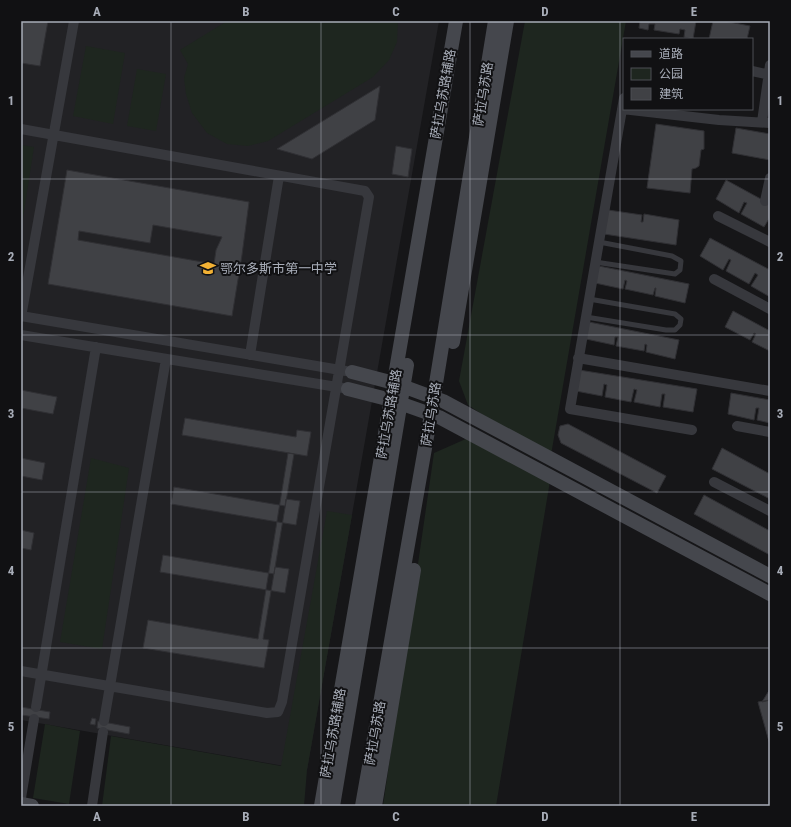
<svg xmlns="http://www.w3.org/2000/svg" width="791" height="827" font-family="'Roboto Condensed','Noto Sans SC',sans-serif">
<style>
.built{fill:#222225}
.green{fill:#1e261f}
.building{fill:#404145;stroke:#303034;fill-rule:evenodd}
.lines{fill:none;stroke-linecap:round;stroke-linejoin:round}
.lane{stroke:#37383d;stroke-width:5}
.street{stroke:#37383d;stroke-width:10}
.secondary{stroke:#45474d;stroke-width:14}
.grid{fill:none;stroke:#a8adb8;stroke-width:1;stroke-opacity:0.55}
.labels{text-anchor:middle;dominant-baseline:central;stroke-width:4;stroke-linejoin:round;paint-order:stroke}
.street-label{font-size:13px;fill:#a8adb8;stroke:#111113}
.poi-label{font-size:13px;fill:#a8adb8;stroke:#111113;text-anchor:start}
.neatline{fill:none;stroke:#a8adb8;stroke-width:1.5}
.grid-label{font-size:13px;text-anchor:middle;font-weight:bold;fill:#a8adb8}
</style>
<rect width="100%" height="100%" fill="#161618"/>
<path class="built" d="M21 21H439L307 770 21 720Z"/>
<path class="green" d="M227 21H398L397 42 389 60 373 77 268 141 248 146 227 144 207 133 192 113 186 94 184 78 188 64 180 50Z
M525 21H626L551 455 495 423 468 405 459 381Z
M86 46 125 53 113 124 73 116Z
M137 69 166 74 156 131 127 126Z
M21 145 34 147 21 231Z
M468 438 550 481 496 806H383L434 453Z
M91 458 129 468 102 649 60 642Z
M327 511 352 515 307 770 304 806H102L111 736 281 766Z
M45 724 80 731 69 804 33 798Z"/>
<path class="building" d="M21 21H48L40 66 21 63Z
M640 21H696L693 39 684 37 685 30 680 29 679 34 654 30 655 24H649L648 30 639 28Z
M713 21H724L750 26 747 39H709Z
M380 86 375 120 312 159 277 149Z
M656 124 704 131V149L701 150 699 166 696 168 692 169 690 193 647 188Z
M736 128 770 134V160L732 153Z
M396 146 412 149 408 177 392 174Z
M67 170 249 202 242 255 232 316 48 284ZM153 225 222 237 216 250 214 264 78 240 79 231 150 243Z
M726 180 770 204V217L764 227 741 214 747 203 744 202 739 213 716 199Z
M608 210 642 215 641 222H643L644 214 679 220 676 245 604 234Z
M710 238 770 270V297L751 286 758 275 755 273 749 284 726 271 731 260 729 259 723 270 700 256Z
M599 266 689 284 685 303 655 296 656 288H655L653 295 625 289 627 281 625 280 623 289 595 283Z
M733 311 770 331V351L752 342 756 334 754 333 750 340 725 327Z
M589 322 679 340 675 359 646 352 647 345 645 344 644 351 616 346 618 337H615L614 345 586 339Z
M579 370 697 389 693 412 663 407 665 394H662L660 407 634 402 637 390 634 389 631 402 605 397 607 385 604 384 602 396 576 391Z
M21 390 57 397 53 414 21 408Z
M731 393 770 400V423L757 420 759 408H756L754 420 728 414Z
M185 418 296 437 297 430 311 432 307 456 182 435Z
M568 424 666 476 657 493 561 443 558 435 560 426Z
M722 448 770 474V499L712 469Z
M288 453 294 454 263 639 269 640 264 668 143 648 148 620 258 639Z
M21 458 45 463 42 480 21 476Z
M174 487 285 506 286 499 300 501 296 525 171 504Z
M704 495 770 531V555L694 514Z
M21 530 34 533 31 550 21 548Z
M163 555 274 574 275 567 289 569 285 593 160 572Z
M770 689V700L762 702Z
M770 700V745L758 702Z
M21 707 50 712 49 719 21 715Z
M92 718 96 719 95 725 90 724Z
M98 721 130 727 129 734 97 728Z"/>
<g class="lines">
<path class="lane" d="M595 262 675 274 680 270 681 261 672 256 599 242
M586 317 666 330H675L680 325 681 319 675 314 589 299"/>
<path class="street" d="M752 71 770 75
M624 98 570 409 692 430
M622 109 719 120 770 123
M762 122 770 65
M21 129 365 191 369 197 282 702 278 712 267 713 21 671
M765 201 770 178
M718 216 770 242
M714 279 770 309
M21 316 346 371
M21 317 74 21
M21 335 343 388
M250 355 279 176
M578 358 770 391
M737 426 770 432
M714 482 770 511
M36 707 96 347
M104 721 166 359
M21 798 34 719
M92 806 103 732"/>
<path class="secondary" d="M453 342 507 21
M352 372 394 383 443 401 770 576
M348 389 391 400 439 417 770 594
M21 804 32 806
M321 806 456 21
M333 806 407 365
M362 806 431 414 495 21
M375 806 414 570"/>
</g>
<path class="grid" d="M171 21V806M321 21V806M470 21V806M620 21V806M21 179H770M21 335H770M21 492H770M21 648H770"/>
<defs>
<symbol id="school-bare" viewBox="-9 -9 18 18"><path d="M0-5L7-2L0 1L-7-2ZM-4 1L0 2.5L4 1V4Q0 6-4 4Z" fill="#f2b134" stroke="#111113" stroke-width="2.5" paint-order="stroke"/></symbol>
</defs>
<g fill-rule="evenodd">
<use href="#school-bare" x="197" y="257" width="22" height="22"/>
</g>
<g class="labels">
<g class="street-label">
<text transform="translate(443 94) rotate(-80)">萨拉乌苏路辅路</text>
<text transform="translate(483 94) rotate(-81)">萨拉乌苏路</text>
<text transform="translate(389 414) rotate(-80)">萨拉乌苏路辅路</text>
<text transform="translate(431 414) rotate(-81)">萨拉乌苏路</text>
<text transform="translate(333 733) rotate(-80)">萨拉乌苏路辅路</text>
<text transform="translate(375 733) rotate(-80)">萨拉乌苏路</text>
</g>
<g class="poi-label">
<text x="220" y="268">鄂尔多斯市第一中学</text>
</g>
</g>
<rect width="791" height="827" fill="none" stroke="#111113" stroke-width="44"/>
<rect x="623" y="38" width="130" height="72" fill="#111113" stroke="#4d4f55"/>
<rect x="631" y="51" width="20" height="6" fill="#45474d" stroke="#4d4f55"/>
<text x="659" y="58" font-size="12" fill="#a8adb8">道路</text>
<rect x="631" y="68" width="20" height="12" fill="#1e261f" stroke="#4d4f55"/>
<text x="659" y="78" font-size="12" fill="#a8adb8">公园</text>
<rect x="631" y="88" width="20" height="12" fill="#404145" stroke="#4d4f55"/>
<text x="659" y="98" font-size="12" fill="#a8adb8">建筑</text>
<rect x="22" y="22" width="747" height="783" class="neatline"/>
<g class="grid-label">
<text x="97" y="16">A</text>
<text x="246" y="16">B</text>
<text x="396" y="16">C</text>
<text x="545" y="16">D</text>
<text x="694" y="16">E</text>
<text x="11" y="105">1</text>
<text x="780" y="105">1</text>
<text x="11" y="261">2</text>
<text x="780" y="261">2</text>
<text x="11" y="418">3</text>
<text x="780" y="418">3</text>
<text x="11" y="575">4</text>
<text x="780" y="575">4</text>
<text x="11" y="731">5</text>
<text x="780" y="731">5</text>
<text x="97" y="821">A</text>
<text x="246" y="821">B</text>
<text x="396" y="821">C</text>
<text x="545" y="821">D</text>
<text x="694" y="821">E</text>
</g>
</svg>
